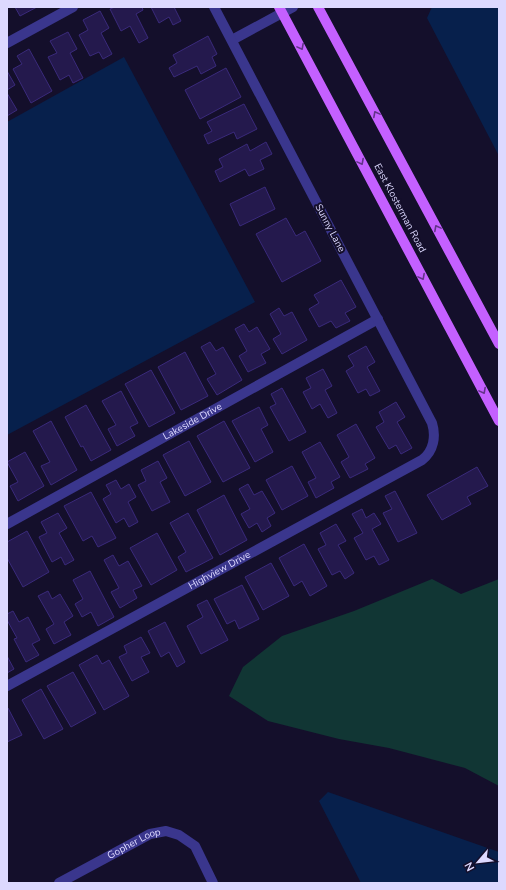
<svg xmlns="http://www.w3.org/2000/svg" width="506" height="890" font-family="'Nunito Sans',sans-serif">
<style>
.green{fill:#113634}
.water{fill:#07204c}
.building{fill:#24194d;stroke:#3a2a7b}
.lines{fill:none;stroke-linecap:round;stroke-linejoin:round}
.minor{stroke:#3a368d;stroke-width:10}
.major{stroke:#c460ff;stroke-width:10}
.oneway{stroke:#63338a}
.labels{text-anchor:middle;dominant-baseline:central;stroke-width:4;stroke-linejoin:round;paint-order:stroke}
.street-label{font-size:10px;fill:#ddd9ff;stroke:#140f2b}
</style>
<rect width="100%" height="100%" fill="#140f2b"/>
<path class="green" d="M432 579 461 594 499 579V786L465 768 389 748 339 739 268 721 229 696 243 667 282 636 354 611Z"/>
<path class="water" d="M432 7H499V156L427 18Z
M124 57 255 302 7 435V122Z
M328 792 499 852V883H361L319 801Z"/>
<path class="building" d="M15 7H37L20 16Z
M115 7H142L143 10 136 14 148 38 139 43 130 26 121 31 110 9Z
M151 7H174L181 21 173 25 169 17 159 23Z
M100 11 109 28 101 33 112 54 103 59 99 52 90 56 79 35 88 30 83 20Z
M68 32 77 49 70 53 83 78 73 83 69 75 60 80 48 57 57 53 50 41Z
M208 36 217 54 212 57 216 66 201 74 197 66 174 77 169 68 177 63 173 55Z
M29 49 52 91 31 103 13 69 22 64 17 56Z
M226 68 241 97 200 119 185 90Z
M7 71 15 85 7 90Z
M7 93 17 110 7 116Z
M244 104 257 129 237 139 234 132 208 144 204 135 212 131 207 122Z
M266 142 272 154 260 160 264 169 249 176 245 169 220 182 215 171 223 167 219 159 247 144 250 151Z
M265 187 275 209 240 226 230 204Z
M286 218 296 236 305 231 321 261 282 282 256 234Z
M341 280 356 307 345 313 350 321 336 328 331 321 319 327 309 309 319 303 314 295Z
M279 308 284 316 292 312 307 340 282 354 273 339 281 334 270 314Z
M244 324 249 332 257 327 270 349 261 354 266 363 248 372 239 356 247 351 235 329Z
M210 342 216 351 223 347 242 380 217 395 207 379 216 374 201 347Z
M366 346 375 362 367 367 380 391 370 396 366 389 358 393 346 371 354 366 348 356Z
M185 352 208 396 181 410 158 367Z
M323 369 332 386 325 390 337 413 328 418 320 404 312 409 303 392 311 388 306 378Z
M151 370 175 413 149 427 125 384Z
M282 388 306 432 289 441 270 407 276 404 271 394Z
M121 391 138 423 130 427 135 436 117 446 108 429 116 425 102 401Z
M396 402 405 417 397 422 412 448 401 454 396 445 389 449 376 427 384 422 379 412Z
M86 405 111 450 91 461 83 446 81 447 65 417Z
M259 407 268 425 261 429 273 452 255 462 232 421Z
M51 421 77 470 51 485 41 466 50 462 33 431Z
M224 421 250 468 223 482 197 436Z
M356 424 375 458 365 464 368 469 350 478 341 462 349 457 337 435Z
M189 441 211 482 185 496 163 455Z
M320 442 340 477 331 482 334 488 316 498 308 482 316 478 302 452Z
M25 452 44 486 18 501 10 486 18 482 7 462Z
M158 461 167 478 160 482 170 502 152 511 138 485 146 481 141 470Z
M292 466 308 496 282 510 266 480Z
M477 467 488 486 467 497 471 504 442 520 427 495Z
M116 480 121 489 129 484 136 497 128 502 138 522 129 527 124 518 116 523 103 499 111 494 106 485Z
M248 484 254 495 262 491 275 513 267 518 271 526 262 532 257 523 249 528 241 514 250 509 239 489Z
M395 491 417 533 398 542 383 513 392 509 385 496Z
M91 492 116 538 98 547 92 536 83 541 64 506Z
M224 495 247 540 220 555 197 510Z
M362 509 366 518 374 513 381 524 372 529 389 560 379 565 374 556 366 560 354 538 363 533 352 514Z
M58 513 67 528 59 533 74 560 65 565 61 557 52 562 39 537 47 533 41 522Z
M188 513 213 558 186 572 178 557 186 552 170 523Z
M336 524 346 541 338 545 354 573 345 579 340 571 332 575 318 549 326 545 320 533Z
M27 531 49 572 23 587 7 558V542Z
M157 533 177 570 151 585 130 548Z
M304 544 327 586 310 596 302 581 294 586 279 558Z
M113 555 119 566 128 561 142 586 133 590 137 598 120 608 111 592 119 588 104 560Z
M271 563 289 596 263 610 245 577Z
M90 571 114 617 98 626 91 612 82 617 75 604 83 599 73 580Z
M242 585 259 619 239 629 235 620 227 624 214 599Z
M48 591 52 599 60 594 73 616 64 622 71 635 54 644 46 629 54 624 38 596Z
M207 600 228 640 201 654 187 626 203 617 197 605Z
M13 611 19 622 28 617 40 640 32 644 39 655 26 662 14 639 17 638 7 620V614Z
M165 622 185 662 177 667 169 652 161 657 148 631Z
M141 637 150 653 141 657 149 672 132 681 119 657 127 653 124 646Z
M97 655 102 664 109 660 129 696 104 710 79 665Z
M7 656 14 669 7 673Z
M73 672 96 713 71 727 47 686Z
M41 689 63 729 44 739 22 700Z
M8 708 22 735 7 742V709Z"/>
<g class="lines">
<g class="minor">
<path d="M232 40 293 7"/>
<path d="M7 43 73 7"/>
<path id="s1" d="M7 524 378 319"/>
<path id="s2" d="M7 686 422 460C434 451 436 436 432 423L214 7"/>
<path id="s3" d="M59 883 150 834 166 831 179 835 195 846 213 883"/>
</g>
<path class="major" d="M279 7 499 421
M318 7 499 344"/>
</g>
<defs><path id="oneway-chevron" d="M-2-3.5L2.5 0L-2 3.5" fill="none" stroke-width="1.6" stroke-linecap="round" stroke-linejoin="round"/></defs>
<g class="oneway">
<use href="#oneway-chevron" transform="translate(301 47) rotate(62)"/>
<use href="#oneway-chevron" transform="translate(376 114) rotate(-118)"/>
<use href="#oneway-chevron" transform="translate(361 162) rotate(62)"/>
<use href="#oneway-chevron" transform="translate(437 228) rotate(-118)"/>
<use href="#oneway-chevron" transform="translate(422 277) rotate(62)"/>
<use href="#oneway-chevron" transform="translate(483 391) rotate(62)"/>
</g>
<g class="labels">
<g class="street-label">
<text transform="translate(400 208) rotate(62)">East Klosterman Road</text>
<text transform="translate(330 228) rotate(62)">Sunny Lane</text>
<text stroke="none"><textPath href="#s1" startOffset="212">Lakeside Drive</textPath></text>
<text stroke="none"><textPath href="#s2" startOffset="242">Highview Drive</textPath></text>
<text stroke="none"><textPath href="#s3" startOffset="85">Gopher Loop</textPath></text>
</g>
</g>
<rect width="506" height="890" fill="none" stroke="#ddd9ff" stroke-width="16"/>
<g transform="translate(478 862) rotate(242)" stroke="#140f2b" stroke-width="3" paint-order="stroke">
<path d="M0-3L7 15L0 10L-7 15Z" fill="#ddd9ff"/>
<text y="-6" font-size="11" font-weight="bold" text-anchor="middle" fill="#ddd9ff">N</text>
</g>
</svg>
